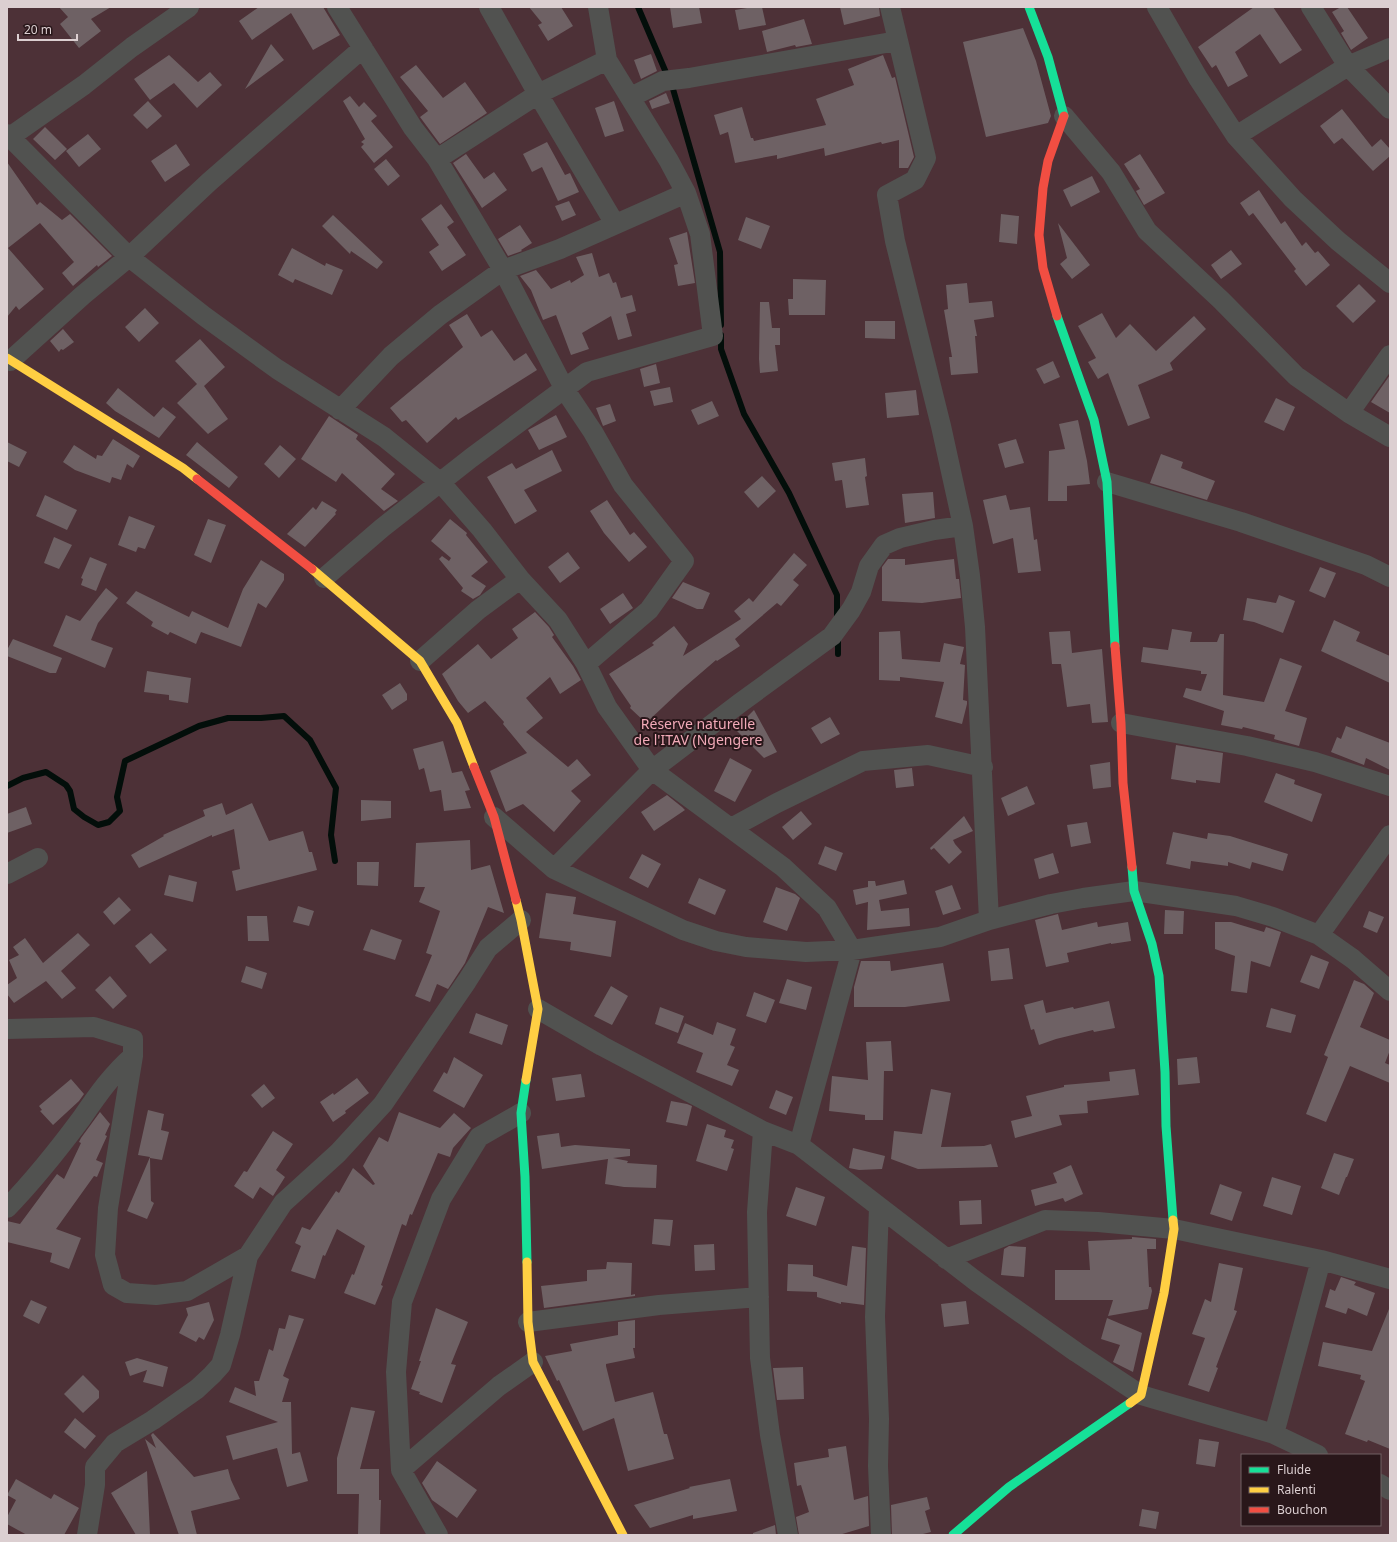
<svg xmlns="http://www.w3.org/2000/svg" width="1397" height="1542" font-family="'Noto Sans',sans-serif">
<style>
.green{fill:#4d3137;fill-rule:evenodd}
.lines{fill:none;stroke-linecap:round;stroke-linejoin:round}
.stream{stroke:#030e0a;stroke-width:6}
.building{fill:#6e6164}
.street{stroke:#515250;stroke-width:20}
.fast{stroke:#16e098;stroke-width:9}
.slow{stroke:#ffcf43;stroke-width:9}
.jam{stroke:#f24e42;stroke-width:9}
.labels{text-anchor:middle;dominant-baseline:central;stroke-width:4;stroke-linejoin:round;paint-order:stroke}
.park-label{font-size:14px;fill:#f2aab8;stroke:#29171a}
</style>
<rect width="100%" height="100%" fill="#251b1d"/>
<path class="green" d="M7 7H1390V1535H7ZM1242 1455H1380V1525H1242Z"/>
<g class="lines">
<path class="stream" d="M638 7 673 89 720 252 721 325
M721 335V349L744 414 789 493 837 595V619
M838 636V654
M7 786 23 778 46 772 66 785 70 791 74 809 84 817 98 825 109 822 120 811 117 797 125 761 199 726 228 718H261L284 716 310 740 336 788 331 835 335 861"/>
</g>
<path class="building" d="M59 7H111L91 19 101 31 79 48 60 24 68 17Z
M259 7H323L340 35 313 50 291 13 252 40 239 21Z
M529 7H561L573 26 548 41 538 25 542 23Z
M670 7H699L702 23 673 28Z
M753 7H762L766 25 739 30 735 10Z
M840 7H879L880 16 844 25Z
M1254 7H1273L1302 50 1280 64 1260 34 1235 52 1248 76 1228 87 1216 65 1212 68 1198 47Z
M1341 7H1347L1368 38 1351 50 1341 33 1344 31 1332 12Z
M804 19 812 44 796 47 795 45 767 52 762 31Z
M1023 28 1036 61 1051 116 1048 123 986 137 963 42Z
M271 44 284 60 245 89Z
M651 54 657 71 641 79 634 60Z
M169 55 198 82 210 72 222 85 197 108 174 83 150 100 134 79Z
M883 55 892 78 895 77 914 157 908 168H899V140L882 144 881 142 825 156 824 148 777 159V155L735 163 728 132 720 135 714 115 742 107 751 138H753L754 141 826 125 816 99 854 85 848 69Z
M416 65 443 98 465 82 487 113 440 144 420 117 428 111 400 77Z
M666 93 670 103 652 109 649 101Z
M350 96 359 107 364 102 377 116 371 121 393 147 374 163 361 147 364 144 361 142 365 139 343 101Z
M148 101 162 116 147 129 133 115Z
M614 101 624 131 605 137 595 108Z
M1342 109 1372 147 1381 139 1390 149V156L1373 171 1342 138 1334 144 1320 126Z
M45 127 67 149 55 160 33 139Z
M88 134 101 149 79 167 66 151Z
M547 142 565 175 570 173 579 192 558 201 542 167 532 172 523 154Z
M176 144 190 165 165 182 151 161Z
M466 154 484 179 494 172 507 190 482 208 453 163Z
M1140 154 1165 193 1144 205 1136 191 1140 189 1124 164Z
M386 159 400 176 388 186 374 169Z
M7 162 37 205 40 202 62 220 70 214 112 256 98 267 97 265 73 286 62 273 74 262 40 223 8 248 44 289 19 310 16 306 7 317Z
M1092 176 1100 192 1071 207 1063 190Z
M1259 190 1281 224 1285 221 1302 246 1306 242 1315 253 1318 251 1330 265 1306 286 1294 271 1296 269 1253 213 1249 216 1240 203Z
M569 201 576 215 562 221 555 206Z
M441 204 454 222 447 227 466 255 442 271 429 252 439 245 421 219Z
M1001 214 1019 216 1017 244 999 242Z
M333 215 383 262 377 269 351 251 350 254 322 226Z
M746 217 770 226 761 249 738 240Z
M1058 223 1090 265 1072 279 1060 264 1067 258Z
M520 225 532 243 521 250 522 251 508 256 498 239Z
M687 232 695 283 678 286 674 265 678 264 669 238Z
M292 248 325 266 326 263 343 270 332 295 295 279 293 283 278 275Z
M1231 250 1242 264 1221 279 1211 265Z
M592 253 599 277 609 273 613 283 616 282 621 298 632 295 636 311 626 314 632 336 618 340 611 316 582 333 589 349 571 355 556 315 543 320 531 290 520 276 536 270 551 289 570 280 571 283 584 275 576 257Z
M793 279 826 280 825 315H789L788 299H793Z
M967 283 969 303 992 301 994 317 974 320 977 336H975L978 373 951 375 949 357H952L944 310 948 309 946 285Z
M1359 284 1376 301 1353 323 1336 306Z
M760 302H769L772 328H780V345H775L778 371 760 373 759 359Z
M145 308 159 323 139 342 125 327Z
M1102 313 1116 338 1130 324 1156 351 1194 316 1206 329 1170 363 1173 370 1138 385 1150 418 1128 426 1108 373 1098 379 1088 362 1096 358 1078 326Z
M467 314 481 337 492 330 514 361 526 353 537 370 458 420 456 417 427 443 406 420 402 422 390 408 463 347 449 325Z
M865 321H895V339L865 338Z
M63 329 74 342 63 350 61 349 59 352 50 341Z
M200 339 225 367 204 386 228 419 208 434 177 403 197 384 175 361Z
M1053 361 1060 377 1044 384 1036 369Z
M656 364 660 383 644 387 640 369Z
M1390 375V413L1371 402Z
M670 387 673 402 654 406 650 391Z
M118 388 154 417 163 407 176 417 159 438 115 411 106 403Z
M916 390 919 415 887 418 885 393Z
M1276 398 1295 407 1284 431 1264 422Z
M712 401 719 416 698 425 691 410Z
M610 404 616 421 603 426 596 408Z
M556 415 567 437 539 450 528 430Z
M329 416 358 435 356 439 395 474 381 489 398 501 384 511 342 473 336 482 301 459Z
M1078 420 1087 461 1090 484 1067 486V501H1048L1049 451 1065 449 1059 424Z
M113 439 140 456 133 468 127 464 121 480 112 477 110 483 75 470 63 462 74 445 96 459 97 455 102 456Z
M1016 439 1024 463 1005 468 998 444Z
M7 442 27 452 19 467 7 461Z
M197 442 238 477 229 488 186 455Z
M280 445 296 459 279 478 264 464Z
M552 450 562 471 524 490 537 511 515 524 487 477 512 463 516 469Z
M1161 454 1183 462 1181 468 1215 481 1207 500 1150 483Z
M865 458 867 476 865 477 869 505 846 508 842 480 835 481 832 463Z
M762 476 776 491 758 508 744 492Z
M933 492 935 518 905 523 902 494Z
M45 495 77 510 67 530 36 516Z
M1006 495 1010 510 1030 507 1034 540 1037 539 1041 571 1018 573 1013 538 993 544 983 500Z
M607 500 630 535 634 532 647 547 629 562 604 533 590 511Z
M322 501 337 510 335 513 336 514 305 547 287 534 313 507 316 510Z
M129 516 155 526 145 549 138 547 136 552 118 545Z
M208 519 226 525 211 563 194 555Z
M450 519 467 533 466 535 488 562 471 576 486 586 480 595 473 599 461 591 463 588 439 559 442 556 449 561 451 558 431 541Z
M54 537 72 545 59 569 44 563Z
M568 552 580 568 560 583 548 567Z
M794 553 807 565 793 580 799 585 781 606 777 603 735 639 740 646 717 661 716 660 680 691 646 723 630 708 631 706 609 674 654 645 652 643 674 626 688 644 683 656 741 619 734 611 749 598 753 602Z
M90 557 107 564 96 591 81 585 83 579 81 578Z
M888 559H905V565L954 559 956 579H959L961 598 922 603 882 601V567Z
M261 560 284 574V580L266 608 258 603 241 647 201 632 196 644 170 632 168 635 151 626 153 622 126 603 136 591 189 617 192 611 228 628 243 589Z
M1320 567 1336 573 1325 598 1309 591Z
M683 582 710 593 703 609H697L672 598Z
M106 588 118 598 98 623 91 640 113 648 105 668 53 646 66 615 80 621Z
M623 593 633 608 610 624 600 609Z
M1279 595 1295 601 1283 633 1254 622 1243 620 1247 598 1276 603Z
M535 612 549 627 554 635 552 637 573 666 581 680 560 694 550 677 526 698 543 718 526 732 568 767 577 759 591 775 571 791 581 801 554 832 523 804 506 812 490 771 527 753 503 724 504 722 485 701 468 713 458 701 442 674 478 644 491 659 518 638 512 629Z
M1334 620 1360 632 1356 641 1390 656V683L1321 651Z
M1172 629 1192 632 1190 642H1217L1220 634H1224L1223 695 1264 702 1280 658 1302 666 1285 711 1307 718 1299 746 1274 739 1275 735 1243 727 1242 729 1221 725 1224 711 1183 697 1186 688 1201 691 1207 674H1201V671L1141 662 1143 647 1168 650Z
M900 631 902 659 940 662 944 643 964 647 960 664 965 665 963 700 967 701V704L962 724 935 717 944 682 900 677V681L879 680V632Z
M1070 631 1072 653 1102 649 1108 722 1092 723 1090 704 1067 707 1061 664H1052L1049 632Z
M13 639 62 658 56 673H50L7 656V650Z
M147 671 191 678 188 703 169 700V695L144 692Z
M400 683 407 694V700L392 710 382 695Z
M754 710 777 752 764 758 735 729Z
M830 717 840 734 821 744 811 728Z
M1346 726 1390 743V770L1366 758 1364 765 1331 752 1337 737 1341 739Z
M443 741 452 773 462 771 470 790 465 791 471 808 444 811 441 790 430 792 424 768 419 770 413 749Z
M1176 745 1223 753 1220 783 1196 780V783L1171 779Z
M730 758 752 770 735 802 714 791Z
M1110 762 1111 787 1093 789 1090 765Z
M912 768 914 786 896 788 894 770Z
M1276 773 1295 780 1294 784 1322 794 1312 822 1264 802Z
M1027 786 1035 804 1008 816 1001 798Z
M667 795 682 807 685 810 654 831 641 812Z
M361 800 391 801V818L361 821Z
M222 803 226 815 252 803 269 841 303 831 309 852H312L317 870 236 891 232 871 240 869 234 829 212 837V835L139 868 131 855 164 836 163 835 205 816 203 810Z
M26 807 32 824 7 833V814Z
M801 811 812 824 793 840 782 827Z
M964 816 973 831 953 840 955 844 962 852 949 864 934 848 931 850 930 848Z
M1087 822 1091 843 1071 847 1067 825Z
M1173 832 1207 839 1208 833 1230 836 1288 854 1283 871 1252 862 1250 869 1228 862V866L1191 861 1190 869 1166 864Z
M470 840 471 870 490 865 504 913 488 907 465 963 448 989 437 984 430 1002 415 996 432 955 426 953 440 911 419 902 425 887H414L416 843Z
M825 846 843 853 836 871 818 864Z
M1053 853 1059 873 1039 879 1034 859Z
M642 854 661 864 648 888 629 878Z
M357 862H379L378 886 357 885Z
M169 875 197 882 193 902 164 895Z
M699 878 726 890 715 915 688 903Z
M904 880 907 894 879 900 881 911 909 908 910 926 867 930 868 902 856 905 853 890 868 887V881H875L876 886Z
M952 885 961 909 943 915 935 891Z
M776 887 795 894 800 898 787 931 763 922Z
M546 893 576 897 573 914 616 921 611 957 570 950 571 942 539 938Z
M119 897 131 910 114 925 103 912Z
M298 906 314 911 309 926 293 922Z
M1165 910 1184 911 1183 934H1164Z
M1369 911 1384 917 1377 933 1363 927Z
M1058 914 1062 930 1097 922 1098 927 1128 922 1131 941 1111 944V943L1067 953 1069 962 1046 967 1035 920Z
M247 916H267L269 941H248Z
M1215 922H1231L1264 932 1266 927 1281 932 1270 967 1251 961 1247 993 1231 991 1235 956 1215 949Z
M371 929 402 940 395 960 363 950Z
M78 933 90 945 61 971 76 988 62 999 46 981 14 1003 7 994V985L17 978 9 960 19 955 13 947 25 938 43 963Z
M151 933 167 950 150 964 135 946Z
M1009 948 1013 979 991 981 988 951Z
M1311 955 1329 962 1319 989 1300 982Z
M861 961H890L891 971 943 963 950 1001 905 1007H854V987Z
M246 966 267 973 262 989 241 982Z
M110 976 127 996 113 1009 95 990Z
M787 979 812 987 806 1010 779 1003Z
M1354 980 1364 984 1374 993 1360 1027 1390 1040V1050L1385 1063 1390 1065V1083L1350 1066 1326 1122 1306 1114 1328 1057 1324 1055Z
M611 986 628 996 612 1025 594 1016Z
M754 992 775 1000 766 1023 746 1016Z
M1043 1000 1046 1013 1073 1007 1074 1009 1109 1001 1115 1028 1094 1032 1093 1030 1056 1039 1039 1045 1034 1029 1031 1030 1024 1005Z
M660 1007 684 1016 678 1033 655 1024Z
M1271 1008 1296 1015 1291 1033 1266 1027Z
M476 1013 508 1025 502 1045 469 1033Z
M717 1022 736 1029 730 1045 735 1047 727 1065 739 1070 732 1086 696 1072 703 1053 677 1043 685 1023 713 1035Z
M891 1041 893 1071H884L883 1120H865V1115L829 1111 832 1076 868 1080 866 1042Z
M454 1057 483 1075 464 1108 433 1091 444 1072 447 1074Z
M1197 1057 1200 1083 1178 1085 1177 1059Z
M1135 1069 1139 1095 1087 1101 1088 1113 1059 1115 1062 1125 1015 1138 1011 1121 1032 1116 1026 1096 1064 1087V1085L1110 1081 1109 1072Z
M581 1074 585 1097 556 1101 552 1078Z
M357 1078 369 1093 345 1111 346 1113 333 1122 320 1102 333 1093 334 1095Z
M71 1079 84 1094 79 1101 53 1125 40 1111 42 1110 39 1106Z
M264 1084 275 1098 262 1108 251 1095Z
M931 1089 951 1093 941 1147 984 1146 991 1144 998 1167 918 1169 891 1159 894 1131 922 1134Z
M776 1090 793 1097 786 1115 769 1108Z
M671 1101 687 1104 692 1106 687 1126 666 1122Z
M148 1110 164 1114 161 1130 169 1132 162 1160 150 1158 151 1201 154 1203 147 1219 127 1211 150 1157 138 1155Z
M100 1112 110 1124 105 1135 107 1136 96 1160 103 1163 97 1177 94 1176 56 1229 81 1238 69 1269 50 1262 52 1253 7 1242V1221L20 1224 57 1174 64 1179 81 1143 79 1142 81 1138Z
M399 1112 440 1128 454 1113 471 1128 453 1148 450 1157 438 1153 412 1215 410 1214 406 1226 402 1224 381 1285 383 1286 375 1305 344 1293 352 1274 354 1275 365 1246 337 1229 325 1256 323 1255 315 1279 291 1271 301 1246 295 1243 302 1227 310 1230 336 1191 339 1193 353 1168 373 1185 375 1184 363 1166 379 1137 388 1142Z
M707 1124 726 1130 724 1137 734 1140 731 1148 734 1149 727 1171 696 1161Z
M273 1131 293 1144 276 1170 285 1177 273 1196 260 1187 253 1199 234 1186 244 1171 247 1172Z
M559 1133 561 1147 575 1145 630 1149V1156L613 1158 628 1161 627 1163 657 1165 656 1188 624 1187 605 1184 608 1159 542 1169 537 1136Z
M853 1148 885 1156 882 1169 859 1170 849 1168Z
M1334 1153 1354 1159 1347 1177H1346L1339 1195 1321 1188Z
M1071 1165 1083 1194 1065 1202 1063 1198 1035 1206 1031 1190 1057 1183 1053 1173Z
M1272 1177 1301 1186 1292 1215 1263 1206Z
M1220 1184 1242 1192 1232 1221 1210 1214Z
M796 1187 825 1197 816 1226 786 1216Z
M981 1200 982 1224 960 1225 959 1201Z
M654 1219 673 1220 670 1246 652 1244Z
M1132 1237 1156 1239V1249H1147L1149 1287H1151L1152 1291 1148 1309 1108 1316 1113 1300H1055V1270H1090L1088 1241 1132 1239Z
M714 1244 715 1270 695 1271 694 1245Z
M852 1246 866 1248 864 1305 841 1302V1304L817 1297V1292L787 1291 788 1264 813 1265V1276L847 1286Z
M1009 1246 1026 1247 1024 1277 1001 1275 1004 1249Z
M607 1262 632 1263 631 1295 635 1294V1296L544 1308 541 1286 587 1281V1270L606 1269Z
M1219 1263 1243 1268 1234 1310 1237 1311 1216 1367 1218 1368 1209 1392 1188 1385 1205 1338 1192 1334 1205 1299 1211 1302Z
M1341 1277 1356 1282 1354 1285 1375 1293 1367 1316 1348 1308 1346 1314 1325 1307 1330 1289 1335 1291Z
M31 1300 47 1307 39 1324 23 1316Z
M966 1301 969 1324 944 1327 941 1304Z
M209 1302 214 1320 204 1340 199 1337 196 1342 179 1333 188 1315 186 1308Z
M436 1308 468 1322 451 1364 456 1365 442 1403 419 1394 420 1392 411 1389 421 1361H419Z
M1389 1309H1390V1449L1368 1440 1367 1442 1345 1434 1365 1381 1360 1379 1361 1375 1318 1366 1323 1342 1372 1351Z
M289 1315 304 1319 283 1376 289 1379 282 1402H291L292 1454 300 1452 308 1481 287 1487 277 1448 233 1460 226 1436 278 1422 229 1402 235 1387 256 1396 254 1381H259L269 1349 273 1351 279 1328 285 1329Z
M1107 1318 1142 1333 1133 1372 1113 1362 1120 1345 1101 1339Z
M635 1320V1348H633L635 1358 606 1364V1366L615 1402 653 1392 664 1434H667L674 1459 628 1471 614 1418 583 1431 559 1380 557 1381 545 1356 572 1351 570 1344 618 1335V1322Z
M137 1358 168 1367 163 1387 143 1382 147 1370 130 1376 125 1362Z
M803 1367 804 1399 777 1400 773 1368Z
M83 1375 99 1391V1398L83 1413 64 1394Z
M351 1407 375 1411 360 1469H379V1500H381L380 1535H358L359 1494H337V1458Z
M75 1418 96 1436 85 1449 64 1432Z
M153 1433 194 1477 228 1469 231 1480 240 1499 191 1511 197 1535H179L145 1439 156 1448 151 1435Z
M1199 1439 1219 1442 1215 1467 1196 1464Z
M846 1446 854 1500 868 1496 869 1526 839 1535H799L796 1517 809 1512 801 1485 797 1486 794 1463 829 1457 828 1449Z
M437 1461 477 1490 457 1518 432 1500 422 1483Z
M147 1471 150 1535H136L111 1493Z
M16 1479 51 1499 54 1494 79 1508 64 1535H27L7 1524V1517L16 1500 7 1495Z
M730 1479 737 1511 693 1519V1515L650 1528 634 1505 690 1488 689 1487Z
M927 1497 930 1509 925 1511 931 1532 919 1535H892L891 1505Z
M1142 1509 1159 1512 1156 1529 1139 1526Z
M775 1525 776 1535H753V1533Z"/>
<g class="lines">
<path class="street" d="M337 7 413 128 437 159 503 270 565 390 593 432 623 485 684 561 649 610 586 664
M489 7 538 94 615 224
M890 7 926 158 915 180 887 195 895 241 941 426 963 526 970 576 975 627 989 920
M1157 7 1198 78 1236 136 1293 199 1338 241 1390 283
M1311 7 1348 66 1390 109
M631 97 663 81 689 78 897 41
M1064 116 1111 172 1147 231 1221 300 1296 376 1349 413 1390 437
M7 134 129 257 204 316 277 369 384 437 441 483 482 530 520 579 558 620 586 664 607 707 652 770 783 867 827 908 852 950 799 1145
M1236 136 1348 66 1390 48
M7 139 84 85 132 47 189 7
M437 159 538 94 607 60
M10 361 83 295 129 257 209 182 363 48
M340 410 391 356 440 315 503 270 560 249 686 193
M1349 413 1390 355
M1107 482 1241 522 1366 565 1390 577
M324 578 382 528 471 458 587 372 713 336 700 234 686 193 669 161 607 60 598 7
M420 661 478 610 520 579
M1121 723 1247 746 1315 762 1390 786
M494 817 554 869 683 930 716 941 746 947 806 952 852 950 940 937 989 920 1051 904 1083 898 1134 891 1236 906 1273 917 1319 935 1353 959 1390 991
M731 828 777 803 863 761 928 755 983 767
M554 869 652 770 740 703 832 636 851 610 861 592 869 566 884 545 900 538 934 530 963 526
M7 874 38 858
M1319 935 1390 835
M538 1009 602 1046 763 1131 799 1145 977 1282 1076 1352 1141 1395 1274 1434 1318 1455
M7 1029 94 1027 133 1039V1056
M763 1131 757 1212 760 1358 770 1435 788 1535
M879 1207 875 1317 879 1419 878 1466 881 1535
M7 1208C34 1180 58 1150 81 1119 97 1096 112 1074 133 1056L108 1208 105 1255 113 1285 127 1293 156 1295 187 1291 248 1256
M946 1259 1045 1220 1098 1222 1174 1229 1321 1260 1390 1279
M528 1322 659 1305 759 1297
M1274 1434 1321 1260
M401 1470 499 1386 533 1362
M1380 1484 1390 1490
M87 1535 95 1485V1467L115 1443 153 1420 197 1389 212 1375 221 1365 230 1335 248 1256 283 1203 338 1153 383 1104 467 981 488 948 521 920
M438 1535 401 1470 396 1372 402 1302 441 1199 479 1137 521 1113"/>
<path class="fast" d="M1029 7 1048 57 1064 116
M1057 316 1094 420 1107 482 1115 646
M1132 867 1134 891 1152 944 1159 976 1165 1072 1166 1126 1173 1220
M526 1080 521 1113 525 1177 527 1262
M953 1535 1009 1487 1130 1403"/>
<path class="slow" d="M7 358 183 468 197 479
M312 569 420 661 457 723 474 767
M516 900 521 920 538 1009 526 1080
M527 1262 528 1322 533 1362 623 1535
M1130 1403 1141 1395 1164 1293 1174 1229 1173 1220"/>
<path class="jam" d="M1057 316 1043 268 1039 235 1043 188 1048 161 1064 116
M197 479 312 569
M1115 646 1121 723 1123 783 1132 867
M474 767 494 817 516 900"/>
</g>
<g class="labels">
<g class="park-label">
<text x="698" y="723">Réserve naturelle<tspan x="698" dy="16">de l'ITAV (Ngengere</tspan></text>
</g>
</g>
<rect width="1397" height="1542" fill="none" stroke="#dccfd1" stroke-width="16"/>
<rect x="1241" y="1454" width="140" height="72" fill="#29171a" stroke="#716163"/>
<rect x="1249" y="1467" width="20" height="6" fill="#16e098" stroke="#716163"/>
<text x="1277" y="1474" font-size="12" fill="#dccfd1">Fluide</text>
<rect x="1249" y="1487" width="20" height="6" fill="#ffcf43" stroke="#716163"/>
<text x="1277" y="1494" font-size="12" fill="#dccfd1">Ralenti</text>
<rect x="1249" y="1507" width="20" height="6" fill="#f24e42" stroke="#716163"/>
<text x="1277" y="1514" font-size="12" fill="#dccfd1">Bouchon</text>
<path d="M18 34v6h59v-6" fill="none" stroke="#dccfd1" stroke-width="2"/>
<text x="24" y="34" font-size="12" fill="#dccfd1" stroke="#29171a" stroke-width="3" paint-order="stroke">20 m</text>
</svg>
